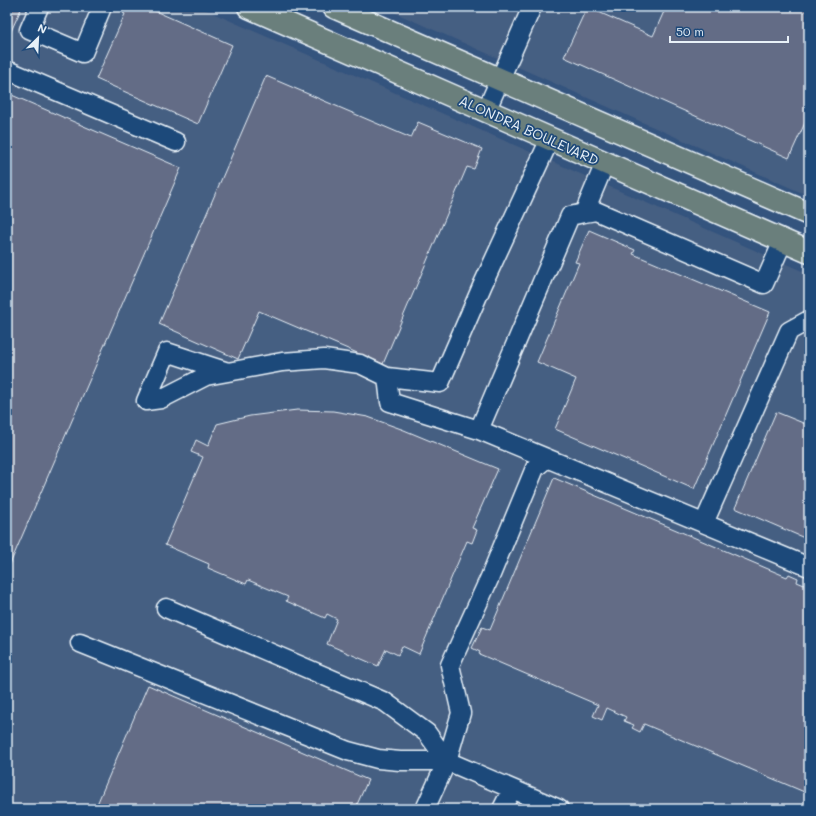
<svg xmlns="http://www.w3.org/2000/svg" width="816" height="816" font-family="Mali,sans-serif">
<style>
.built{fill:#455e82}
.building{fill:#646c86;stroke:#e8f1f8}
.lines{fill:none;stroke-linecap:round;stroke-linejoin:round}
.minor-casing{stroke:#e8f1f8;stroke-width:21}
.major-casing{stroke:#e8f1f8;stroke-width:25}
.minor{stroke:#1f4a7a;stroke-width:18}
.major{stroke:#6b7f7c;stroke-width:22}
.labels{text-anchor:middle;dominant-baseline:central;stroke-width:3.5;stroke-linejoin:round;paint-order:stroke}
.street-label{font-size:14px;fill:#e8f1f8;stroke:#1f4a7a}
</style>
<rect width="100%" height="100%" fill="#34547e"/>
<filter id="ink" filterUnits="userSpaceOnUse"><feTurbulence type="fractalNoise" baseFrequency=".025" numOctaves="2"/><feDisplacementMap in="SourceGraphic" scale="8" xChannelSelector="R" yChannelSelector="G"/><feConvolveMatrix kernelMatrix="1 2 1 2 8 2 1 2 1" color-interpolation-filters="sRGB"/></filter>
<g filter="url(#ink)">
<path class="built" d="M7 7H199L809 274V809H7Z
M382 7H809V196Z"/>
<path class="building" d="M7 7H22L7 40Z
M126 7H151L156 9 155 11 232 45 198 124 96 79 125 14 123 13Z
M587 7 653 36 666 7H809V114L789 158 564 57Z
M266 76 411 138 418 122 482 149 474 169 467 167 383 364 259 311 238 359 159 324Z
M7 93 181 168 7 571Z
M589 230 635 250 633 254 770 312 694 489 555 429 576 379 537 362 579 263 575 262Z
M297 410 333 411 368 417 404 430 498 469 472 528 477 530 472 543 467 541 419 654 402 646 398 655 386 649 378 666 327 644 337 619 327 614 325 618 286 601 288 597 248 580 246 584 208 568 209 564 165 545 203 457 191 452 196 440 208 446 217 424 250 416Z
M776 412 808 425 809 423V540L735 508Z
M554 478 787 577 789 574 798 578 797 582 809 587V794L644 724 640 732 632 728 634 725 624 721 626 717 607 708 602 720 593 716 598 705 479 654 480 652 472 648 482 627 490 630Z
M148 685 368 780 355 809H95Z"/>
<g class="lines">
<defs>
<path id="minor" d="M39 7 29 30 83 53 102 7
M7 70 176 142
M486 111 532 7
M605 163 584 213 596 211 764 284 783 241
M584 213 570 216 479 430 809 567
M228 372 167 352 146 401 161 399 206 376 282 362 324 359 360 364 387 377 440 383 483 284 550 139
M387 377 390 402 479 430
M704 523 789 331 809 320
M166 608 385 702 427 733 447 761
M80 643 348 751 378 759 400 761H447L559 809
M425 809 447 761 461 713 450 665 490 577 535 468 547 458
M502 809 512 789"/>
<path id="major" d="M249 7 809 252
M334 7 809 214"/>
</defs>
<use href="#minor" class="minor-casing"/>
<use href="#major" class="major-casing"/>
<use href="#minor" class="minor"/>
<use href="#major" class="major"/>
</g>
</g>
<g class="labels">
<g class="street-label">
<text transform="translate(529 130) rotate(24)">ALONDRA BOULEVARD</text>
</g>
</g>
<rect width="816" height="816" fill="none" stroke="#1f4a7a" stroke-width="24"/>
<rect x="12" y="12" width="792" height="792" fill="none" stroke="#e8f1f8" stroke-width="1.5" filter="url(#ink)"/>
<g transform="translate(38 38) rotate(24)" stroke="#1f4a7a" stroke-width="3" paint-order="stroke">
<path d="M0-3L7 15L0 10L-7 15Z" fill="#e8f1f8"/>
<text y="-6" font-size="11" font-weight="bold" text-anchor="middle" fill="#e8f1f8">N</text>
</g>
<path d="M670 36v6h118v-6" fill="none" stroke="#e8f1f8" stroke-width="2"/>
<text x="676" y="36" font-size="12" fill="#e8f1f8" stroke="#1f4a7a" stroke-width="3" paint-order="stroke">50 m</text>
</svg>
